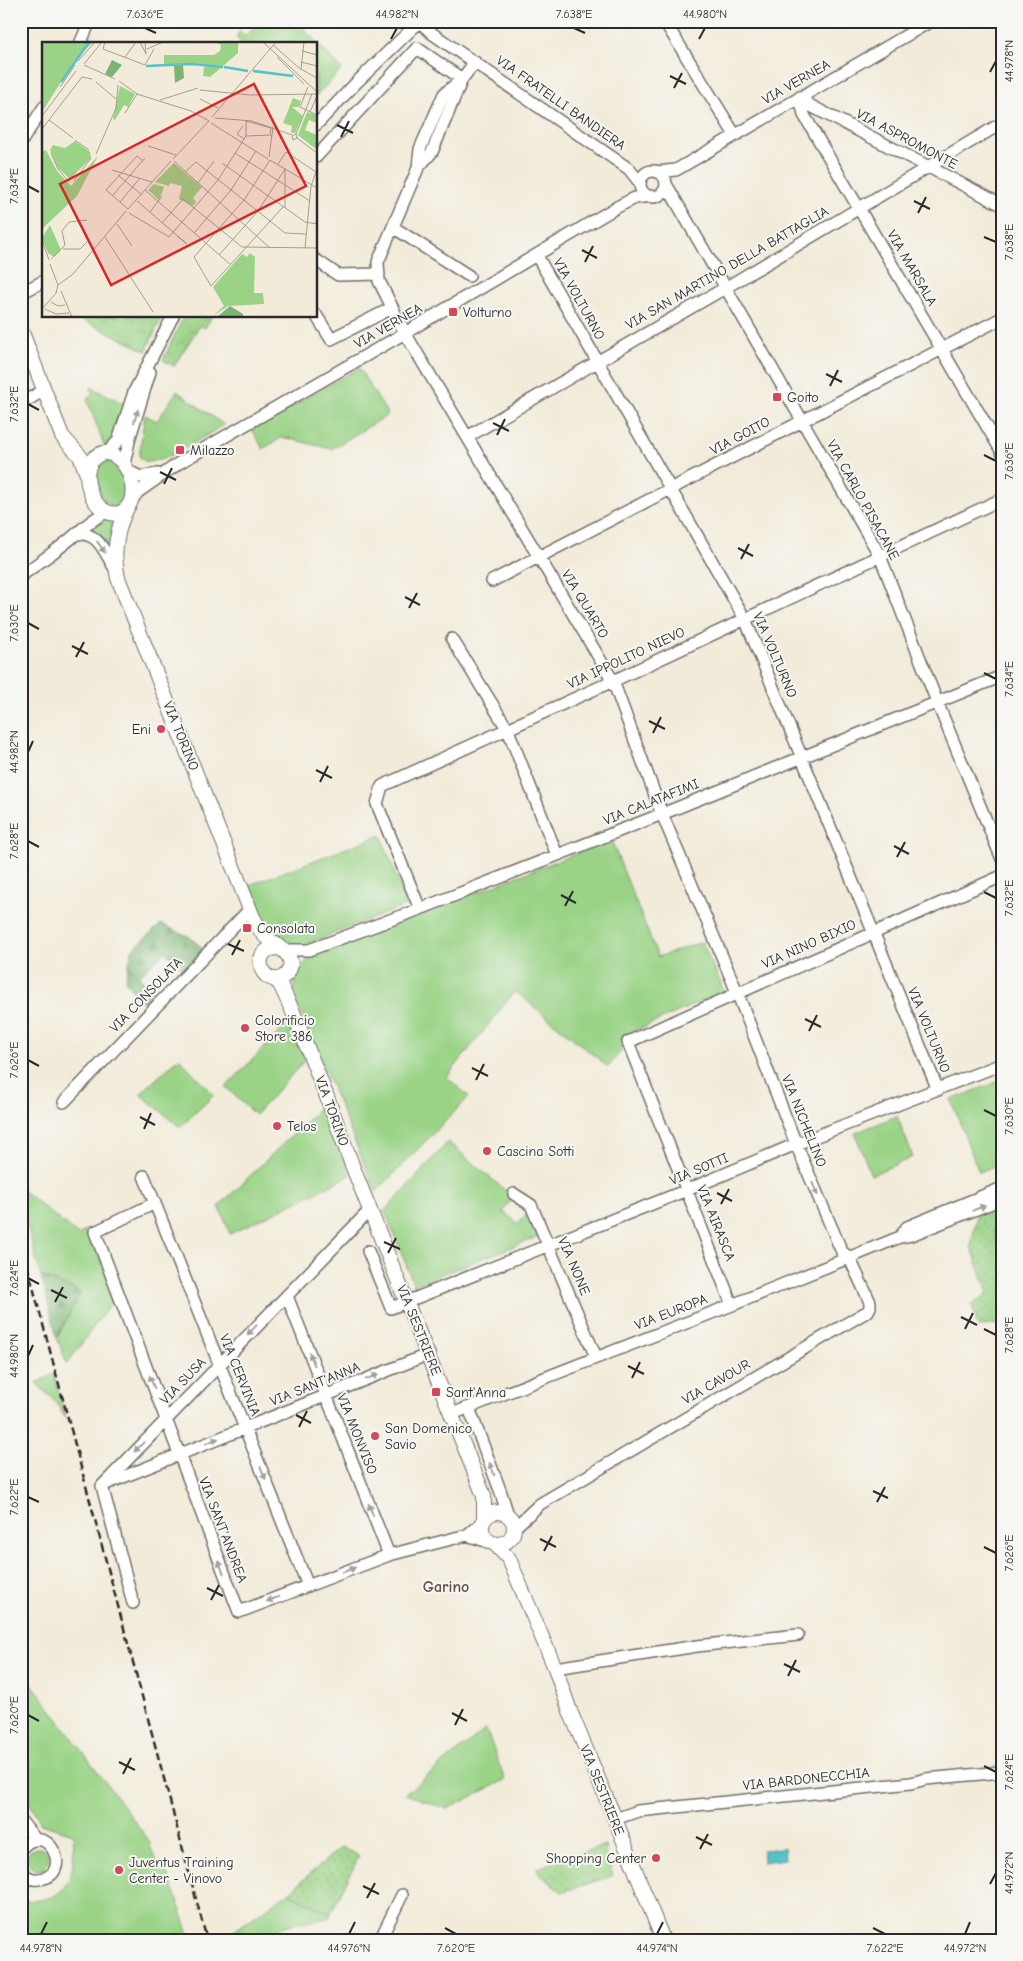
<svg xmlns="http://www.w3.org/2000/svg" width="1023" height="1961" font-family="'Comic Neue',sans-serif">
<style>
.grass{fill:#9ad386;stroke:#627f58}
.forest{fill:url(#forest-firs);stroke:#53704f}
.park{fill:url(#park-crowns);stroke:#627f58}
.garden{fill:url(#garden-dots);stroke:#627f58}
.water{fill:#54c2c8;stroke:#40767a}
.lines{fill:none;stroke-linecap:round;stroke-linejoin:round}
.minor-casing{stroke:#716e68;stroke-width:14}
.major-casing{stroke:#716e68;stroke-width:16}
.minor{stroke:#fff;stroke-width:11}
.major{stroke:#fff;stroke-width:14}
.rail{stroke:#2b2b2b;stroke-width:2.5;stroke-dasharray:8 4;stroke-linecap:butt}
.oneway{fill:#a0a0a0}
.ticks{fill:none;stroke:#2b2b2b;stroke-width:2}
.poi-dot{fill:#d1495b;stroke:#f6f6f2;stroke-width:2}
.labels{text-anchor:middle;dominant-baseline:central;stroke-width:4;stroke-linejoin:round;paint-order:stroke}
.street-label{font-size:14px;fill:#2b2b2b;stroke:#f6f6f2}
.poi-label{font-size:14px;fill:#2b2b2b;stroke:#f6f6f2;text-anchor:start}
.quarter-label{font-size:16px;font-weight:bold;fill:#645146;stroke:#f6f6f2}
.inset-river{fill:none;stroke:#54c2c8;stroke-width:2.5}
.inset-road{fill:none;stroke:#a29e93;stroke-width:1}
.view{fill:#d62828;fill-opacity:0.15;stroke:#d62828;stroke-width:2.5}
.inset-edge{fill:none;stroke:#2b2b2b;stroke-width:2.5}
.neatline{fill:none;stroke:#2b2b2b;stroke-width:2}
.ticks-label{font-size:12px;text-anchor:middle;fill:#2b2b2b}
</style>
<defs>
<pattern id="forest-firs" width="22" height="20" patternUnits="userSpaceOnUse" patternTransform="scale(1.25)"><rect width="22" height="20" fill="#7bb573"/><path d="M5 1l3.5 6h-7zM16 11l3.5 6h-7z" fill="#65935f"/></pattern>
<pattern id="park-crowns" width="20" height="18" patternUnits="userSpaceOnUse" patternTransform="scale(1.25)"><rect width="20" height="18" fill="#9ad386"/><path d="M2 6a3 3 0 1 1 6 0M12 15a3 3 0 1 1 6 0" fill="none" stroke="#85b574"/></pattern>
<pattern id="garden-dots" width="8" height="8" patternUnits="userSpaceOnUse" patternTransform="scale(1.25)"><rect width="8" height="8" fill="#9ad386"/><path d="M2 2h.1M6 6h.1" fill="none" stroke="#85b574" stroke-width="1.8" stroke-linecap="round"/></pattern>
</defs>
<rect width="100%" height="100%" fill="#f6f6f2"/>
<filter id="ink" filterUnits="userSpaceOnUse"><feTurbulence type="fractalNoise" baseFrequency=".02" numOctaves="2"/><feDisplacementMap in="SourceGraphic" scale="10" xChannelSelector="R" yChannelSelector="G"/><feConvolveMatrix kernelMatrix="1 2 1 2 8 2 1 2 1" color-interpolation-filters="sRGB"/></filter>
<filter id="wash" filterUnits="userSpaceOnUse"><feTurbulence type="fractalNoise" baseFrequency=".0096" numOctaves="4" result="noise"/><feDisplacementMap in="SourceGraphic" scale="20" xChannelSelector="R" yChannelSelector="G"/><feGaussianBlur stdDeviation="1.12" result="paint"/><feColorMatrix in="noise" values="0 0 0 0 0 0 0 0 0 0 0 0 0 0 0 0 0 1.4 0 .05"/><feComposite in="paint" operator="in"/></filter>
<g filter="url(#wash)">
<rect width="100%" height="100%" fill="#f2ebd9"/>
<path class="grass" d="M261 21H296L342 69 316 96V44H242L236 37 240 31 245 36Z
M359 368 388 415 331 449 287 438H281L263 449 252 429Z
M91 387 125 404 117 435 105 448 87 399 92 395Z
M177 391 224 425C202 437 170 461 146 462L139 456 145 415 157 421Z
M107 461 118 464 129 490C127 494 125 501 122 504 105 517 92 479 98 467Z
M102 518 109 519 113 528 110 552 103 538 90 530Z
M381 835 407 905 302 946H289L267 929 247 886Z
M611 840 658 957 702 942 724 991 622 1037 625 1046 608 1067 515 991 447 1077 469 1097 376 1192 294 997C295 975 294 971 313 956Z
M290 1021 306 1059 255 1115 226 1087Z
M179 1058 214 1095 180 1127 140 1094Z
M1002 1080V1163L979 1172 951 1100Z
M324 1104 351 1175 230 1234 219 1206Z
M897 1116 913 1157 871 1175 855 1133Z
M448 1142 513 1197 503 1212 519 1224 530 1210 540 1236 414 1285 385 1211Z
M21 1189 78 1235 89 1229 115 1297 67 1364 57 1338 81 1292 41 1276 21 1204Z
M54 1374 66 1419 55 1401 36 1383Z
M21 1669 150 1842C151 1860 161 1861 168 1874L191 1940H21V1900C70 1905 76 1874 73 1834L41 1824 21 1787Z
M486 1729 505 1780 447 1809 405 1794Z
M27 1859a11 11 0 1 1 22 0a11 11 0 1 1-22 0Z
M288 1893 331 1913 329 1918 288 1925 271 1932 267 1940H221Z"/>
<path class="forest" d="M161 924 190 937 204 950 184 971 165 952 139 976 157 997 147 1007 125 981 132 950Z
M41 1276 81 1292 57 1338Z"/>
<path class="park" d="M75 316H162L146 351Z
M184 316H212L205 328 200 325 174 366 163 360Z"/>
<path class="garden" d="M992 1208 994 1215V1233L1002 1251V1323L978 1327 972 1305 988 1293 971 1246 977 1214Z
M605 1845 606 1858 613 1875 609 1877 562 1892 539 1874 537 1868Z
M341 1847 359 1856 331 1913 288 1893Z"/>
<path class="water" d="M784 1848 785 1859 763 1862 762 1850Z"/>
</g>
<g filter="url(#ink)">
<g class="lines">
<defs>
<path id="minor" d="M677 21 668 27 735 135
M420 22 433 34 629 169 640 183
M80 44 90 21
M475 62 462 79 444 94 420 149 418 168 378 262 379 281 405 333 613 681 662 814 737 992 796 1144 842 1252 849 1257
M800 97 804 115 1002 452
M800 97 811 106 1002 205
M316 125 357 82 420 21
M21 142 44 107
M316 157 417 48 462 79
M418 168 432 152 462 79
M640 184a13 13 0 1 1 26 0a13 13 0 1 1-26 0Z
M657 172 676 170 931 21
M666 184 880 556 937 702 1002 859
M393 227 469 276
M537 256 745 619 938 1090
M316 260 338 275 379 274
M21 293 44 281
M316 315 331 339 392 308
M21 404 44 390
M467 437 725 288 1002 123
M107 453 118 441 134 392 173 316
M124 464 130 437 150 372
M127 470 140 477 158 474
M131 501 138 492 179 463 405 333 617 207 635 198 650 196
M76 534C100 531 105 555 116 570
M21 576C39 562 58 550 75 535 86 526 93 518 107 512
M492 581 1002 318
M452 639 508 730 557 855
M420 909 377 804 382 786 613 681 1002 499
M284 950H309L420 909 662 814 1002 676
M64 1102 250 909
M144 1176 308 1586
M514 1194 531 1205 596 1357
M155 1203 95 1232 239 1612 389 1555 467 1535 482 1523
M900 1237 907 1227 1002 1188
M368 1251 391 1308 687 1190 796 1144 1002 1064
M287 1296 389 1555
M732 1305 628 1042 1002 876
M469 1408 500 1490 508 1515
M452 1414 732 1305 900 1237 911 1235 1002 1199
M106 1484 429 1354
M102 1486 370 1210
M102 1486 133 1603
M514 1528 540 1504 868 1311 870 1307V1302L849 1257
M467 1535 492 1543
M555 1668 697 1646 798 1635
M615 1819 638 1811 911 1783 926 1779 1002 1772
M21 1821 36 1840
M21 1849C48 1817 76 1877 38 1879 31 1880 26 1877 21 1871
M380 1940 402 1895"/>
<path id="major" d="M21 330 62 436 80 456 87 474
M103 453C130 451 145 505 119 513 92 520 72 462 103 453Z
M128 506C117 527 112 554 118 578L253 917C256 922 259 929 263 934 272 944 295 953 290 968 289 972 286 975 283 977 261 989 248 947 279 948
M274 979 280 984 293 1012 327 1097 352 1165 484 1496V1519
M482 1528a16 16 0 1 1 32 0a16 16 0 1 1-32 0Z
M494 1543 509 1559 555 1668 570 1711 615 1819 663 1940"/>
</defs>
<use href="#minor" class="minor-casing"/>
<use href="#major" class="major-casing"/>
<use href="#minor" class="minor"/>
<use href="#major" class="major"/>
<path class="rail" d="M21 1242 207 1940"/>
</g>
<defs><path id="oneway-solid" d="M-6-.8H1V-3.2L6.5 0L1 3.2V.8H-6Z" transform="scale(1.25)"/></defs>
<g class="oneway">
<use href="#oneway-solid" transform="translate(136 416) rotate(-73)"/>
<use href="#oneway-solid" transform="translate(101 547) rotate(55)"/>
<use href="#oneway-solid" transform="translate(815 1189) rotate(67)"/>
<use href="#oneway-solid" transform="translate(979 1208) rotate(-22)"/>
<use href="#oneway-solid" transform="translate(252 1330) rotate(134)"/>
<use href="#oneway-solid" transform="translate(312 1359) rotate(-112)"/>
<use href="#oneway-solid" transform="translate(372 1377) rotate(-22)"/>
<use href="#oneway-solid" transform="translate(152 1382) rotate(-111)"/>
<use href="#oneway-solid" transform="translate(212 1441) rotate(-22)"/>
<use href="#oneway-solid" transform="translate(139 1447) rotate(134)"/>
<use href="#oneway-solid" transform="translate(492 1469) rotate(-111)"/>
<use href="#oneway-solid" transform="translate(263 1473) rotate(68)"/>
<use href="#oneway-solid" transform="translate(371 1510) rotate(-111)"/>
<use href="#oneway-solid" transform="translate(221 1567) rotate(-111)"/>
<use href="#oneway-solid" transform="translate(349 1570) rotate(-21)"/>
<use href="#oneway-solid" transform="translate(273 1599) rotate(159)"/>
</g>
</g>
<path class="ticks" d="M145 28 156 33M574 28 585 33M391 39 397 28M699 39 705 28M990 72 996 61M670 76 686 84M674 88 682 73M337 125 353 133M341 137 349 121M28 186 39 192M914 201 930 209M918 213 926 197M984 237 996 242M582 250 597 258M585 262 593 246M826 374 842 382M830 386 838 370M28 404 39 410M493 423 509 431M497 435 505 419M984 455 996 461M160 472 176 480M164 484 172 468M738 548 753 556M741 559 749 544M405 597 420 605M409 608 417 593M28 623 39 629M72 646 88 654M76 657 84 642M984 673 996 679M649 721 665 729M653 733 661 717M28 752 33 741M316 770 332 778M320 782 328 766M28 841 39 847M894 846 909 854M897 857 905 842M984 892 996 898M561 895 576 903M565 906 573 891M228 944 244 951M232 955 240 940M805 1019 821 1027M809 1031 817 1015M28 1060 39 1066M472 1068 488 1076M476 1080 484 1064M984 1110 996 1116M140 1117 155 1125M144 1129 151 1113M717 1193 732 1201M721 1204 729 1189M384 1242 400 1249M388 1253 396 1238M28 1278 39 1284M51 1290 67 1298M55 1302 63 1287M961 1317 977 1325M965 1329 973 1313M984 1329 996 1335M28 1356 33 1345M628 1366 644 1374M632 1378 640 1362M296 1415 311 1423M299 1427 307 1411M873 1491 888 1498M28 1497 39 1502M877 1502 885 1487M540 1539 556 1547M984 1547 996 1553M544 1551 552 1536M207 1588 223 1596M211 1600 219 1585M784 1664 800 1672M788 1676 796 1660M452 1713 467 1721M28 1715 39 1721M455 1725 463 1709M119 1762 135 1770M984 1766 996 1772M123 1774 131 1758M696 1837 712 1845M700 1849 708 1834M990 1884 996 1873M363 1886 379 1894M367 1898 375 1883M445 1928 456 1934M873 1928 885 1934M41 1934 47 1922M349 1934 355 1922M657 1934 663 1922M965 1934 970 1922"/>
<g class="poi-dot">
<rect x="448" y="307" width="10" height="10" rx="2.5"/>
<rect x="772" y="392" width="10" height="10" rx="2.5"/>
<rect x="175" y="445" width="10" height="10" rx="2.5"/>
<circle cx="161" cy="729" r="5"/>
<rect x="242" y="923" width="10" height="10" rx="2.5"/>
<circle cx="245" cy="1028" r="5"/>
<circle cx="277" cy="1126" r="5"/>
<circle cx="487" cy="1151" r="5"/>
<rect x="431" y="1387" width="10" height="10" rx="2.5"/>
<circle cx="375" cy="1436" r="5"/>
<circle cx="656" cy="1858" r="5"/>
<circle cx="119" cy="1870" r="5"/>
</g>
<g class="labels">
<g class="street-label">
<text transform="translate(796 82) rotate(-30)">VIA VERNEA</text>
<text transform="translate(561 103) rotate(35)">VIA FRATELLI BANDIERA</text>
<text transform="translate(907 139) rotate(28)">VIA ASPROMONTE</text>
<text transform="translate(727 268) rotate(-30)">VIA SAN MARTINO DELLA BATTAGLIA</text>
<text transform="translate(912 268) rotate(60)">VIA MARSALA</text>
<text transform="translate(579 299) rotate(61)">VIA VOLTURNO</text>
<text transform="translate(388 326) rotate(-30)">VIA VERNEA</text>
<text transform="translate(740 436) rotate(-28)">VIA GOITO</text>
<text transform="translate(863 500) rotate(61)">VIA CARLO PISACANE</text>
<text transform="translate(585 604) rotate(59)">VIA QUARTO</text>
<text transform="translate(775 655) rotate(67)">VIA VOLTURNO</text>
<text transform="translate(626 658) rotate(-25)">VIA IPPOLITO NIEVO</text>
<text transform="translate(181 736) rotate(68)">VIA TORINO</text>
<text transform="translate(651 802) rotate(-22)">VIA CALATAFIMI</text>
<text transform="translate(809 944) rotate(-24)">VIA NINO BIXIO</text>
<text transform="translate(146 995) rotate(-46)">VIA CONSOLATA</text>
<text transform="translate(929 1030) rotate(68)">VIA VOLTURNO</text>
<text transform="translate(332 1111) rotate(70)">VIA TORINO</text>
<text transform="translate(804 1121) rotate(68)">VIA NICHELINO</text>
<text transform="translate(699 1169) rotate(-23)">VIA SOTTI</text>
<text transform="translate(716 1223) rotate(68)">VIA AIRASCA</text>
<text transform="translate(574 1266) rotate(67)">VIA NONE</text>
<text transform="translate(671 1312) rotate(-21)">VIA EUROPA</text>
<text transform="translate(419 1330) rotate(68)">VIA SESTRIERE</text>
<text transform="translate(240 1375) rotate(68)">VIA CERVINIA</text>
<text transform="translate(183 1381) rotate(-46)">VIA SUSA</text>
<text transform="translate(716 1382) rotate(-30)">VIA CAVOUR</text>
<text transform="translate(315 1384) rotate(-22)">VIA SANT'ANNA</text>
<text transform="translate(357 1434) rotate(68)">VIA MONVISO</text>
<text transform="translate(223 1530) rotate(69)">VIA SANT'ANDREA</text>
<text transform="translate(806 1779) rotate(-6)">VIA BARDONECCHIA</text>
<text transform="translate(602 1790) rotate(68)">VIA SESTRIERE</text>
</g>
<g class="poi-label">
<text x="463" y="312">Volturno</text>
<text x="787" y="397">Goito</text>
<text x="190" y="450">Milazzo</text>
<text x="151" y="729" text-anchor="end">Eni</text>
<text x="257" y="928">Consolata</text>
<text x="255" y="1020">Colorificio<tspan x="255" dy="16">Store 386</tspan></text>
<text x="287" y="1126">Telos</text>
<text x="497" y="1151">Cascina Sotti</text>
<text x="446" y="1392">Sant'Anna</text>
<text x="385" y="1428">San Domenico<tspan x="385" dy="16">Savio</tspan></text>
<text x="646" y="1858" text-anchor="end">Shopping Center</text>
<text x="129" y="1862">Juventus Training<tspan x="129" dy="16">Center - Vinovo</tspan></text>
</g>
<g class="quarter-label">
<text x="446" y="1587">Garino</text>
</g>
</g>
<g transform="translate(42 42)">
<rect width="275" height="275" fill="#f2ebd9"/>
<path d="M173 0H196V11L181 24 149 21 122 24V13H172L178 9 179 3ZM171 23 180 25 168 35 161 34 162 25ZM78 44 93 52 86 65 82 63 73 78 71 77ZM251 56 259 59 257 65H250L261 74 253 91H249L250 84 241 81ZM265 70 275 73V81L267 78 263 88 275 93V108L256 93ZM33 99 48 110 49 116 28 137 16 126 8 108 11 103 23 106ZM4 108 15 129 29 144 56 114 35 154 0 187V110ZM132 121 160 145 151 156 154 160 151 164 137 157 140 144 128 141 127 144 113 140ZM112 142 122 145 117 158 106 148ZM8 183 19 208 12 215 6 211 0 196ZM208 211 213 215 212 251H221L222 262 186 264 171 274 182 264 171 245 200 212 205 215Z" fill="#9ad386"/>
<path d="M70 18 80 23 70 35 63 32ZM141 23 142 36 133 41 132 24ZM188 264 201 272V274L175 275Z" fill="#7bb573"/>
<path d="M0 0H51L32 19 0 70Z" fill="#9ad386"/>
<path class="inset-river" d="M104 24 150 22 181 25M182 25 206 29M211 29 251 34M19 40 47 0"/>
<path class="inset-road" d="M63 0 61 7 103 23 112 7M98 0 104 12 103 0M221 0 275 50M231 3 257 26 275 36M105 7 121 0M260 9 275 13M83 15 94 0M235 15 262 42M36 19 53 0M259 20 275 24M42 22 60 0M42 23 73 37M259 27 262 0M77 39 95 52 149 69 167 79M54 40 74 57M18 45 33 23M266 45 258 65 275 73M158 48 208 53 274 52M158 57 176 66M118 58 156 46M268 70 275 54M83 71 95 52M0 74 34 29M170 75 234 0M173 76 210 79 250 93M7 78 31 96M169 81 226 117M201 84 195 92 202 97M0 87 40 35 50 37M254 92 250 94 251 98 255 96 254 92 270 52M204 94V79L229 86 228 92M255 96 275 111M33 98 47 108M106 104 134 113M9 111 16 127 27 140M193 111 268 159M54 112 74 66 76 43M227 115 231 85M131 117 167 79M228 118 202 158 152 215 169 244 241 165M228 118 275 146M132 119 228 206M180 121 263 180 275 182M236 122 244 110 274 130 269 144 263 206M70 128 110 140M143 130 154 120 243 191 264 192M76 133 100 153M32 139 49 116M156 141 172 119M103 148 189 223M71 153 103 116M95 159 145 202 135 194M78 160 98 136M243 166V127M86 167 64 148 95 114 101 119M86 167 129 119M108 170 120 154M87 171 127 195 176 138 204 94 230 93M120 181 141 157 200 205 275 206M75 182 90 204M152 191 189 148 214 109M63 195 111 270M0 198 7 218M21 207H38L45 200M177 213 216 169 243 127M9 217 23 203 20 189 27 180 45 178M8 222 16 243M19 249 30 275M14 251 16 243 31 232 84 169M9 260 16 264 23 263M0 267 15 250M3 267 14 272 27 271"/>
<path class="view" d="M212 42 264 144 69 243 18 142Z"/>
<rect width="275" height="275" class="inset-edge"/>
</g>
<rect width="1023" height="1961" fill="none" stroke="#f6f6f2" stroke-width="55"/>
<rect x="28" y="28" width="968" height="1906" class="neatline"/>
<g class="ticks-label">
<text x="145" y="18">7.636°E</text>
<text x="397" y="18">44.982°N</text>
<text x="574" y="18">7.638°E</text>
<text x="705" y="18">44.980°N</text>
<text transform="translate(1009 61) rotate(-90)" y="4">44.978°N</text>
<text transform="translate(14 186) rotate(-90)" y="4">7.634°E</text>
<text transform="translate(1009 242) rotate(-90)" y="4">7.638°E</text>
<text transform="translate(14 404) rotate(-90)" y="4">7.632°E</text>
<text transform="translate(1009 461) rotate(-90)" y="4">7.636°E</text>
<text transform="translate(14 623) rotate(-90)" y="4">7.630°E</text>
<text transform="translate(1009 679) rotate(-90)" y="4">7.634°E</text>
<text transform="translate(14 752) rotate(-90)" y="4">44.982°N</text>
<text transform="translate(14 841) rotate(-90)" y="4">7.628°E</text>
<text transform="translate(1009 898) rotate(-90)" y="4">7.632°E</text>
<text transform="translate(14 1060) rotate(-90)" y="4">7.626°E</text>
<text transform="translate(1009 1116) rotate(-90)" y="4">7.630°E</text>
<text transform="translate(14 1278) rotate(-90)" y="4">7.624°E</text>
<text transform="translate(1009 1335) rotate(-90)" y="4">7.628°E</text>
<text transform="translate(14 1356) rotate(-90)" y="4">44.980°N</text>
<text transform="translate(14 1497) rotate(-90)" y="4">7.622°E</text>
<text transform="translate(1009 1553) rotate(-90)" y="4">7.626°E</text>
<text transform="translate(14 1715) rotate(-90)" y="4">7.620°E</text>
<text transform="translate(1009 1772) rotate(-90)" y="4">7.624°E</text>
<text transform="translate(1009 1873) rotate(-90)" y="4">44.972°N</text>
<text x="41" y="1952">44.978°N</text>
<text x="349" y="1952">44.976°N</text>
<text x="456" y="1952">7.620°E</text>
<text x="657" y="1952">44.974°N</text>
<text x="885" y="1952">7.622°E</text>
<text x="965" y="1952">44.972°N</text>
</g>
</svg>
